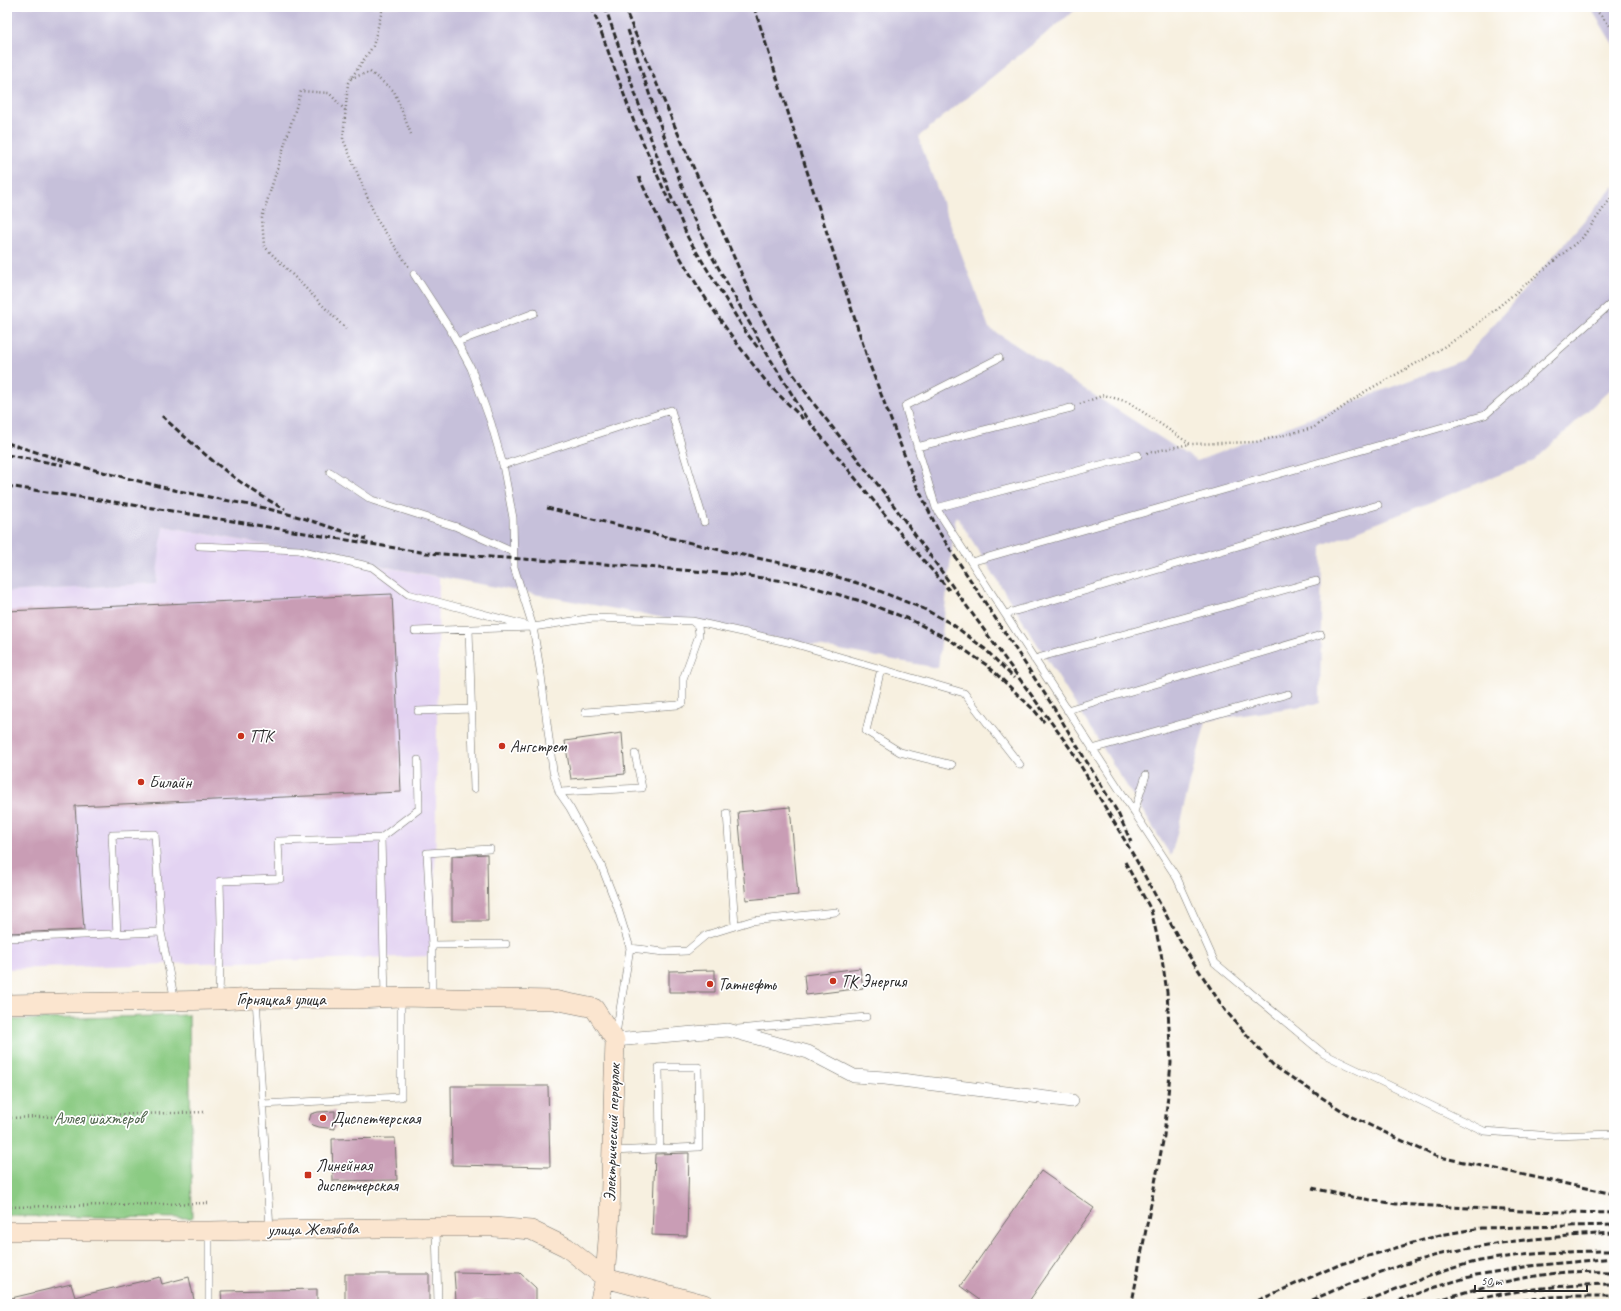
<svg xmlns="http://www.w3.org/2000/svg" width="1621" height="1311" font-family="Caveat,sans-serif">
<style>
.built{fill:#e3d3f2}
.industrial{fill:#c6c0da}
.green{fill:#8bcb83;stroke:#5b7b57}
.building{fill:#c99db5}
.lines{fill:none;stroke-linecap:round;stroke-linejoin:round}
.lane-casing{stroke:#72706a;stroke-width:8}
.street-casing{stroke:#72706a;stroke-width:14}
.secondary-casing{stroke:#72706a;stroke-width:20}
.path{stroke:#72706a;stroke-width:2.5;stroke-dasharray:1 3;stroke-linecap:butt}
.lane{stroke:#fff;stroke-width:7}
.street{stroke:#fff;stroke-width:13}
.secondary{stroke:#fbe5cf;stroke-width:19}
.rail{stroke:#2b2b2b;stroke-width:3;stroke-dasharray:6 3;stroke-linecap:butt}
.poi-dot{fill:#c8321e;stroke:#fff;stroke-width:1.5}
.labels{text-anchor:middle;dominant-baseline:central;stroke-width:3.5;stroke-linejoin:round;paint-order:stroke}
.poi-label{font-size:17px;fill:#2b2b2b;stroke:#fff;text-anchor:start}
.street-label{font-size:17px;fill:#2b2b2b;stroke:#fff}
.park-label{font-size:17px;fill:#4d634a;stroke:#fff}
</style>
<rect width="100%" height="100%" fill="#fff"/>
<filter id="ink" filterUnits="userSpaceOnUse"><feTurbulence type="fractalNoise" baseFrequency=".025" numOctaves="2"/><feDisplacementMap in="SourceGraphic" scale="8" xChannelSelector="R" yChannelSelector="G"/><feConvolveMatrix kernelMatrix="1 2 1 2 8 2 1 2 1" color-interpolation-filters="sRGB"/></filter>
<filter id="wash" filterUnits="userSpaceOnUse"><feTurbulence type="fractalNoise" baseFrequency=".012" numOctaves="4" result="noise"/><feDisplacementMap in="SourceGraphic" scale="16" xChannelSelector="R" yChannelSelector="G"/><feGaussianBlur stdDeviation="0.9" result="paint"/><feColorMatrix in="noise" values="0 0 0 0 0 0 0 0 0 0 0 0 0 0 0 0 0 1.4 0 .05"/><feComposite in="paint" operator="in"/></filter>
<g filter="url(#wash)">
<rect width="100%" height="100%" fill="#f7f0e0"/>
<path class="built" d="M162 526 439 577 434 956 7 969V592L156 583Z"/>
<path class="industrial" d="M7 7H1079L918 137 989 328 1197 461 1463 360 1614 186V386L1534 461 1322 545 1320 703 1206 721 1171 856 956 515 938 668 163 526 156 583 7 592Z
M1590 7H1614V46Z"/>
<path class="green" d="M189 1015 192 1218 7 1216V1020Z"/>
<g id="blocks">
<path class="building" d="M392 594 401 792 75 806 84 930 7 933V611Z
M622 733 625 774 571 779 565 741Z
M790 807 798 895 746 900 738 812Z
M487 854 488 921H452V856Z
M860 968 863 988 806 995 804 975Z
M715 970V992H669V971Z
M451 1086H548L550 1167 452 1165Z
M335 1111V1129L319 1127 313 1125 309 1121 311 1114 318 1112Z
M395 1138 397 1180 333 1181 332 1139Z
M689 1153 687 1236 652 1235 655 1154Z
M1041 1171 1094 1208 1027 1304H985L960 1286Z
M454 1272 520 1273 536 1288V1304H506V1301H456Z
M345 1274H429V1304H345Z
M160 1277 162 1284 189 1277 195 1304H7V1299L71 1284 75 1297Z
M317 1289V1304H222L221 1291Z"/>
</g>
</g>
<g filter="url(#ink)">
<use href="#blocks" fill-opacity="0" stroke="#72706a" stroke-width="1"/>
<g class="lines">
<defs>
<path id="lane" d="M414 274 451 331 471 368 491 423 503 465 513 518 514 567 533 627 541 675 553 771 559 792 570 808 601 865 617 906 630 948
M457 342 534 313
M999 358 905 406 936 508 1177 878 1215 963 1324 1054 1484 1131 1553 1136 1614 1134
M917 447 1071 408
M503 465 671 410 704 522
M330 472 372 500 457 527 513 552
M936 508 1138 455
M199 546 299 550 372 567 408 594 525 625
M971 562 1485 415 1614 301
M1005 614 1378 505
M692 621 792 643 964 693 1020 765
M469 629 474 789
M415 631 533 627 593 618 692 621 698 626 699 635 683 679V703L678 705 585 712
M1034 659 1316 581
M881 669 866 731 900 752 952 765
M1067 710 1321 635
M418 711 471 709
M1092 749 1288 694
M559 792 642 788 635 754
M1134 812 1146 775
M727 813 735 926
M381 838 385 997
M117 934 112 835 155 834 161 932
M7 938 161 932 175 1001
M432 945 427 853 490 849
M256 998 270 1229
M432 998V945L506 944
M219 999 221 924 220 881 280 879 278 841 381 838 419 809 418 760
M738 1029 866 1017
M616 1034 630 948 664 952 687 951 706 935 751 921 836 912
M262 1104 401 1097V998
M612 1151 699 1147 698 1067H659L660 1149
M436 1228 438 1304
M209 1304V1232"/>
<path id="street" d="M615 1040 728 1030 808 1052 854 1076 885 1078 1072 1101"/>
<path id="secondary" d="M7 1004 219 1000 256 998 356 999 401 997 554 1000 594 1008 615 1040 610 1214 605 1278 599 1304
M7 1231H209L436 1227H494L531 1230 566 1247 605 1278 704 1304"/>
</defs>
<use href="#lane" class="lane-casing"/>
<use href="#street" class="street-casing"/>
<use href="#secondary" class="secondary-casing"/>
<path class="path" d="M383 7 373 46 348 83 343 139 377 220 409 267
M1593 7 1614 30
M351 78 370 72 394 91 411 134
M345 110 329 93 301 91 262 218 264 246 348 331
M1080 404 1104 395 1128 402 1190 444 1256 442 1313 428 1366 391 1426 358 1469 331 1582 238 1614 194
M1147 453 1190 444
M7 1118 205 1112
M7 1207 210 1203"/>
<use href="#lane" class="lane"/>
<use href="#street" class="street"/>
<use href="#secondary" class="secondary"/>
<path class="rail" d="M592 7 634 122 671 206
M605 7 672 199 688 238 745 331 759 349
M624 7 676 129 757 308 789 368 814 404 886 495 1072 751 1134 856 1184 948 1225 1010 1274 1066 1350 1116 1435 1156 1614 1194
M754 7 869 363 914 480 939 532 1054 708 1118 813 1131 842
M628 30 649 93 692 215 710 253 763 347 807 419 900 533 949 590
M639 177C671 250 716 318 765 380 777 394 791 406 803 419
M162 416C199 450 239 486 285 509
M7 443 87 468 174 490 265 508 303 518 366 539
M7 455 63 465
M7 486 153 508 426 553 635 566 741 575 799 583 864 602 911 620 950 640 988 666 1034 710 1045 723
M547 508 720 550 818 571 867 586 924 609 952 624 985 649 1014 678
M1125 862 1151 910 1161 953 1167 992 1171 1063 1164 1136 1133 1297 1130 1304
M1312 1188 1352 1197 1396 1204 1522 1211 1614 1213
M1250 1304 1341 1264 1440 1235 1482 1228 1614 1225
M1304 1304C1357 1279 1413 1258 1471 1248 1518 1239 1566 1236 1614 1233
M1359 1304C1398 1289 1438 1270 1480 1261 1525 1253 1569 1251 1614 1251
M1390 1304 1432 1288 1476 1275 1530 1266 1614 1258
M1427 1304C1472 1289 1520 1276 1568 1272 1583 1271 1599 1272 1614 1272
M1461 1304C1511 1289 1562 1285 1614 1284
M1505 1304C1540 1295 1578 1296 1614 1296
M1596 1304 1614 1302"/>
</g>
</g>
<g class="poi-dot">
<circle cx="241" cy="736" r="4"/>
<circle cx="502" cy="746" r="4"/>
<circle cx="141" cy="782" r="4"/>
<circle cx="833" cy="981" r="4"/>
<circle cx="710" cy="984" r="4"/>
<circle cx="323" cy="1118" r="4"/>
<rect x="304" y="1171" width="8" height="8" rx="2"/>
</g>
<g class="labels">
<g class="poi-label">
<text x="249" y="736">ТТК</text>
<text x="510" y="746">Ангстрем</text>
<text x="149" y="782">Билайн</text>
<text x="841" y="981">ТК Энергия</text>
<text x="718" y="984">Татнефть</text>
<text x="331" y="1118">Диспетчерская</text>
<text x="316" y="1165">Линейная<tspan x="316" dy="20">диспетчерская</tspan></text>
</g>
<g class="street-label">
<text x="281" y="999">Горняцкая улица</text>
<text transform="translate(612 1133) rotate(-88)">Электрический переулок</text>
<text transform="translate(313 1229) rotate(-1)">улица Желябова</text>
</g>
<g class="park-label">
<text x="99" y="1118">Аллея шахтеров</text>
</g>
</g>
<rect width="1621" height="1311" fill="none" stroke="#fff" stroke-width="24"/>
<path d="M1475 1285v6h112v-6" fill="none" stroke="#2b2b2b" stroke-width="2"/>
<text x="1481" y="1285" font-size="12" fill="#2b2b2b" stroke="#ffffff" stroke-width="3" paint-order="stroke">50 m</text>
</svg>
